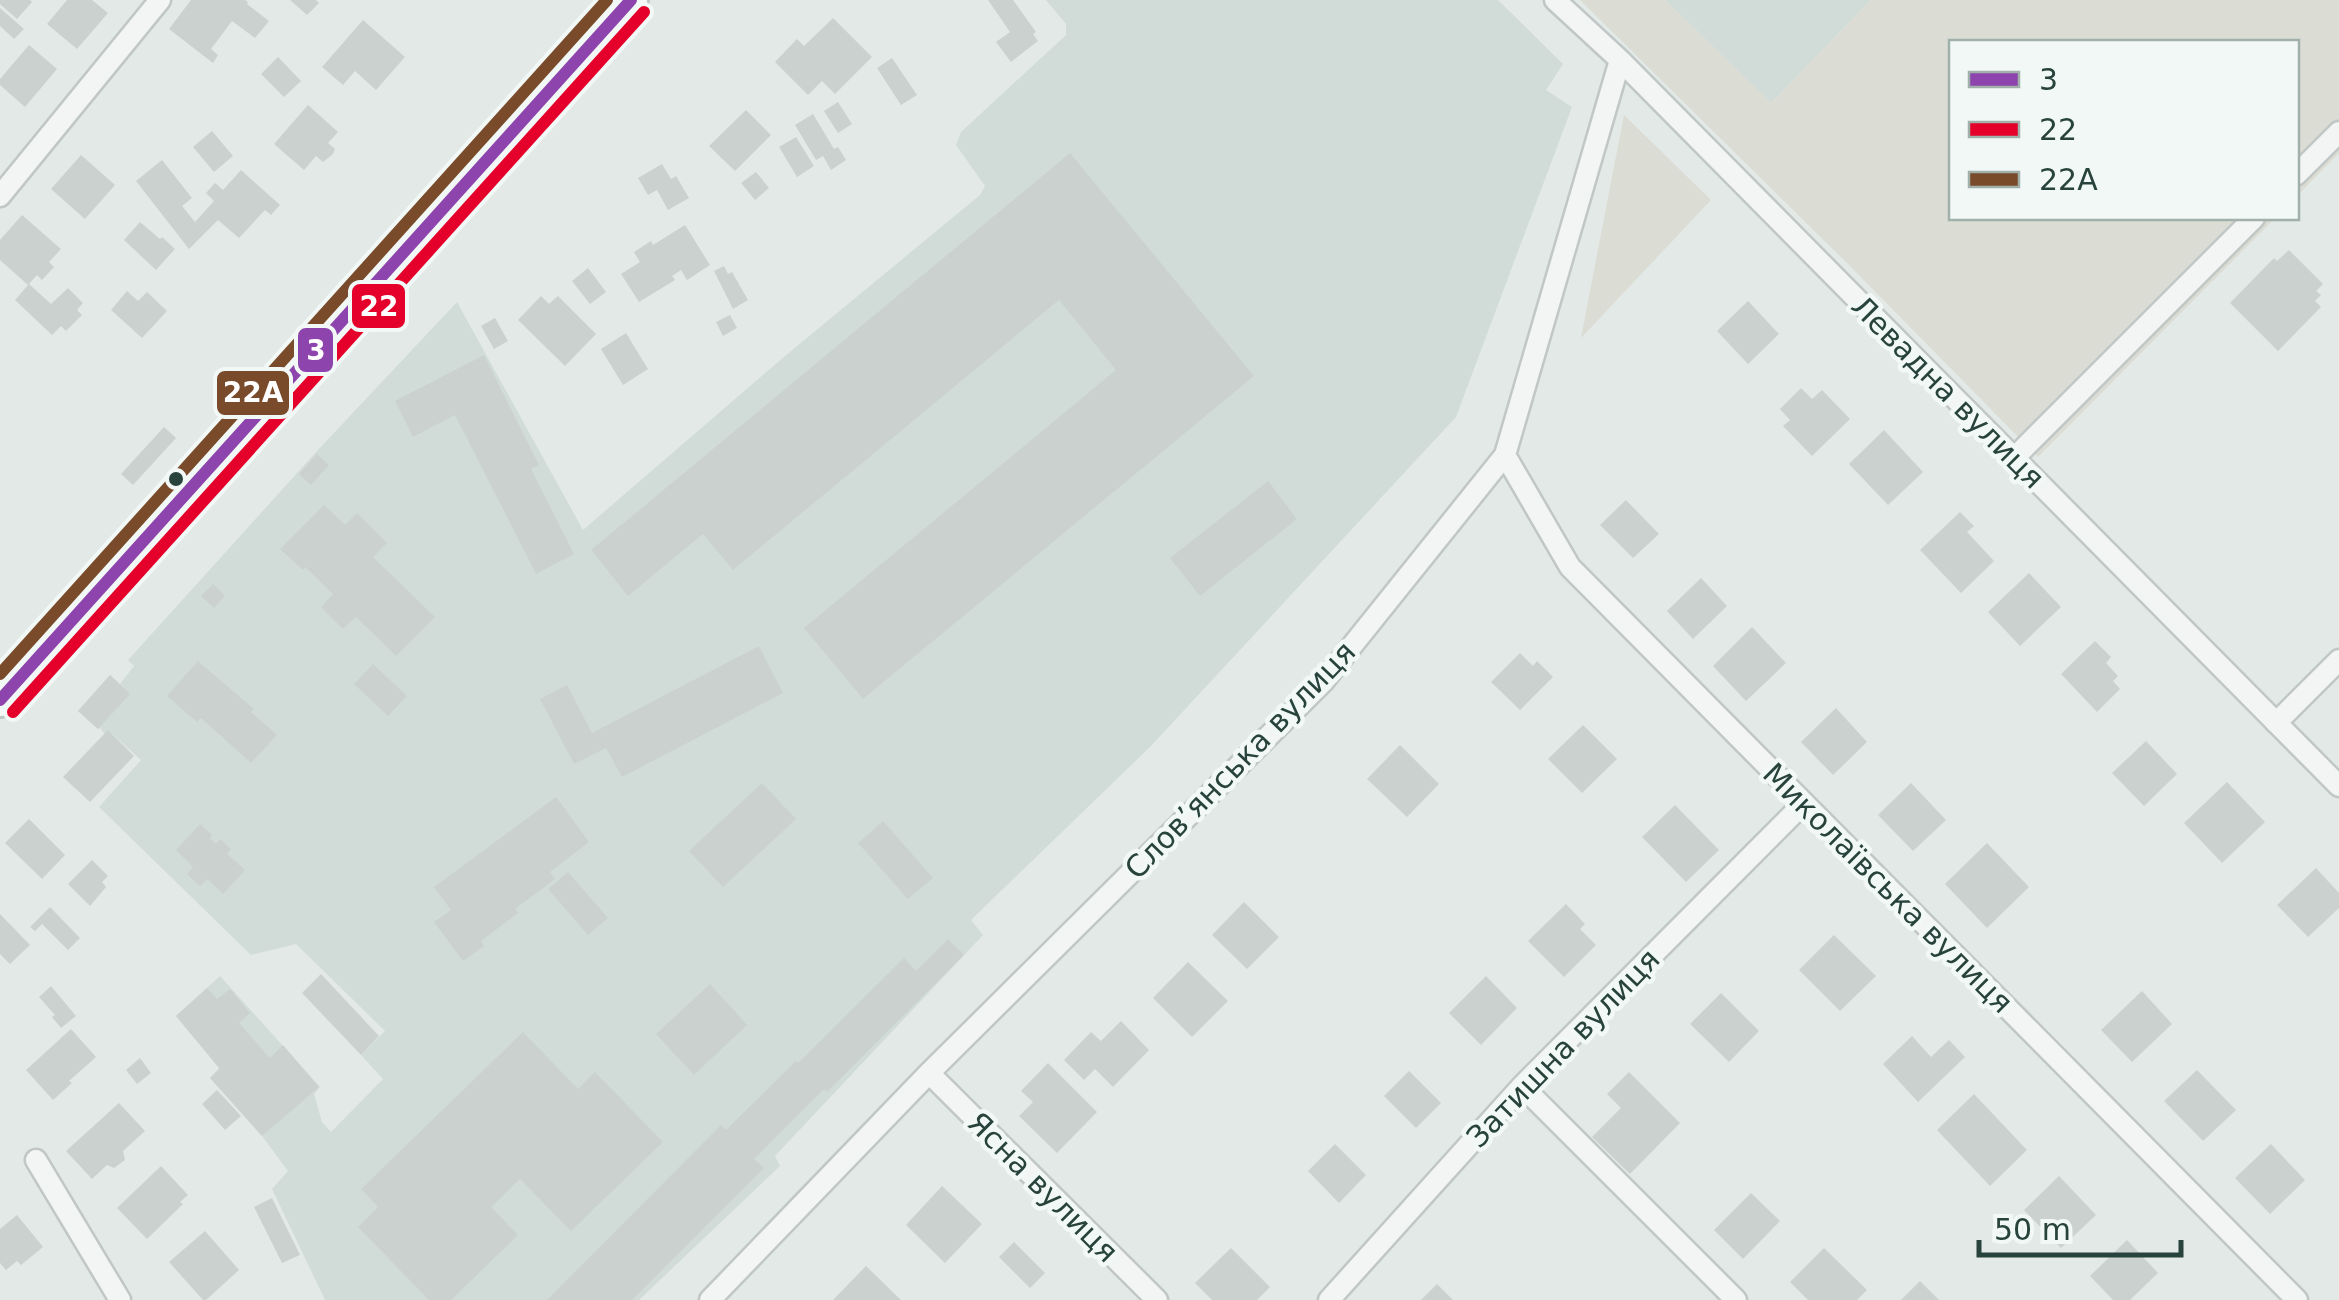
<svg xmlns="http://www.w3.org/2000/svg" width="2339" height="1300" font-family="'DejaVu Sans',sans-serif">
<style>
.built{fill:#d1dcd8}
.green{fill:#dbdcd3}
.building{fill:#cbd1cf}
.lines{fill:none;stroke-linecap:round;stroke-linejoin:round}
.minor-casing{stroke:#c1c7c5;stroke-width:25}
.primary-casing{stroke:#bfc7c4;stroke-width:38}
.minor{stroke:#f2f5f4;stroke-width:20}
.primary{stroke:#f6f7f7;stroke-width:32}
.bus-1-casing{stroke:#f1f8f5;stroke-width:20}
.bus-2-casing{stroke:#f1f8f5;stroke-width:20}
.bus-3-casing{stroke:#f1f8f5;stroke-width:20}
.bus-1{stroke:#8e44ad;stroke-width:12}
.bus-2{stroke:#e4002b;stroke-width:12}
.bus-3{stroke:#7a4b2a;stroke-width:12}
.bus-dot{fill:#28433c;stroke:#f1f8f5;stroke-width:4}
.labels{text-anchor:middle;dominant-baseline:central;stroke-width:9;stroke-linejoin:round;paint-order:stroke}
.street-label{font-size:30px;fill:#28433c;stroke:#f1f8f5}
.line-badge{stroke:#f1f8f5;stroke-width:4}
.badge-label{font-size:28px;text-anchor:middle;font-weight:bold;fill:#fff}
</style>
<rect width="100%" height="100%" fill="#e3e9e7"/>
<path class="built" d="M1046 0H1498L1563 64 1546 90 1572 107 1456 417 1150 747 971 920 983 935 775 1156 780 1166 639 1300H325L272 1189 288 1171 262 1136 210 1078 219 1068 176 1016 220 976 320 1087 314 1094 322 1122 331 1132 383 1079 361 1055 385 1031 296 944 251 955 99 807 141 760 109 731 105 734 100 728 98 729 78 711 110 675 120 684 134 666 128 660 317 451 457 302 583 530 785 356 980 195 985 186 956 145 961 132 1066 35V24Z
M1665 0H1871L1771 103Z"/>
<path class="green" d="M1580 0H1665L1771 103 1871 0H2339V153L2297 196 2296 42H1952V218H2275L2038 457 1850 266Z
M1624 115 1711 200 1581 338Z"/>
<path class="building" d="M0 0H30L32 2 17 19 0 4Z
M67 0H92L108 13 77 49 47 24Z
M191 0H245L248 2 247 4 269 21 255 38 232 21 211 49 218 55 213 63 169 29Z
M290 0H316L319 3 307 15Z
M988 0H1013L1036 32 1033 34 1038 41 1011 62 996 42 1010 32Z
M0 8 24 29 14 39 0 26Z
M833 18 872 57 835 94 822 81 808 95 775 62 797 39 804 46Z
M363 20 405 57 376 90 355 71 343 85 322 67Z
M29 45 57 69 25 107 0 85V79Z
M278 57 301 81 284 97 261 74Z
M892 58 917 95 901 105 877 68Z
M838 102 852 124 838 133 824 111Z
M308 105 338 132 328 143 335 149 333 154 323 162 316 156 304 170 274 144Z
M746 110 771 135 735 171 709 146Z
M813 114 834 149 838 147 846 160 831 170 823 156 816 160 795 125Z
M212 131 233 156 214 172 193 147Z
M796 137 814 166 797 177 779 147Z
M1070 153 1254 376 863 699 804 628 1116 370 1059 300 733 570 703 534 628 596 591 550Z
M81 155 115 185 85 219 51 189Z
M162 160 192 198 182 206 195 222 214 201 206 193 215 183 223 190 241 170 280 205 271 215 265 210 239 238 218 220 189 249 136 181Z
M662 164 671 179 676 176 689 198 668 210 657 190 648 195 638 178Z
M756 172 769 188 755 200 741 183Z
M22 215 61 249 49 262 54 267 42 280 37 275 28 285 0 260V240Z
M140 222 160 239 162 237 175 249 156 270 124 240Z
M685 225 710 265 687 280 681 270 672 276 675 280 639 302 621 274 640 262 634 252 651 241 653 245Z
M2289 250 2323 284 2316 291 2321 295 2315 301 2321 307 2278 351 2230 303 2274 258 2277 261Z
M724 266 728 274 732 272 748 300 733 309 714 271Z
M588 268 606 292 590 304 572 281Z
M29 284 51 304 68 288 83 303 77 310 82 315 66 331 61 326 52 335 15 300Z
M127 291 138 301 147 292 167 311 142 338 111 310Z
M541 296 549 304 558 296 596 334 565 366 518 320Z
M1748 301 1779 334 1748 364 1717 331Z
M730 315 737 328 723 336 716 322Z
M495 318 508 341 494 349 481 326Z
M626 333 648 369 623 385 601 349Z
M484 355 539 465 531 469 574 554 536 574 455 415 413 437 395 401Z
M1801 388 1812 399 1822 390 1850 419 1812 456 1783 426 1790 420 1780 409Z
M164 427 176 438 133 485 121 474Z
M1884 430 1923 472 1888 505 1849 464Z
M317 454 329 465 311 485 299 474Z
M1268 481 1297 519 1200 596 1170 558Z
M1626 500 1659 534 1633 558 1600 525Z
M324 505 345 525 357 513 387 543 373 557 435 617 396 656 356 617 343 629 321 607 333 594 305 567 303 570 280 549Z
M1960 512 1974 526 1967 532 1994 561 1961 593 1920 550Z
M2029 573 2061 607 2020 646 1988 612Z
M1701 578 1727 606 1693 639 1667 611Z
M213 584 225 596 214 608 201 596Z
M1752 627 1786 663 1746 701 1713 666Z
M2095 641 2111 657 2106 663 2118 676 2113 681 2120 689 2097 712 2061 674Z
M759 646 783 693 622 777 606 748 574 764 540 699 567 685 592 733Z
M1520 653 1533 666 1537 661 1553 677 1520 710 1491 682Z
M198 661 254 709 251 712 277 735 251 763 201 718 197 722 167 696Z
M373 664 407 696 388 716 354 684Z
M110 675 130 694 98 729 78 711Z
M1836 708 1867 742 1833 775 1801 742Z
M1583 725 1617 759 1582 793 1548 759Z
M108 730 134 756 90 802 63 777Z
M2146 741 2177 774 2144 806 2112 773Z
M1400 745 1439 784 1407 817 1367 779Z
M2227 782 2265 822 2222 863 2184 823Z
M762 783 796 819 723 887 689 851Z
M1911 783 1946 820 1913 851 1878 815Z
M556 797 589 842 550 872 555 879 515 909 518 913 481 941 484 946 463 961 434 922 451 910 434 887Z
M1675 805 1719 850 1686 882 1642 837Z
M29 819 65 855 42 879 5 843Z
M883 821 933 878 908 899 858 843Z
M200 824 212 835 210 838 216 844 220 839 231 849 227 854 245 870 223 894 207 879 200 886 187 874 193 867 176 850Z
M1987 843 2029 887 1987 928 1945 884Z
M92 860 108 876 102 882 106 887 90 906 68 884Z
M2316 868 2339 893V908L2308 937 2277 905Z
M568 872 608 918 588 935 548 889Z
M1244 902 1279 937 1247 969 1212 935Z
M1566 904 1585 924 1580 929 1596 945 1564 977 1528 941Z
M50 907 80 938 68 950 42 924 35 931 30 927Z
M0 914 30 945 10 964 0 954Z
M1834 935 1876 976 1840 1011 1799 970Z
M948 939 964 955 827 1092 824 1089 754 1159 764 1168 632 1300H547L721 1125 726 1130 796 1061 798 1063 904 958 916 971Z
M1188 962 1228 1001 1192 1037 1153 998Z
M321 974 379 1036 361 1055 302 993Z
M1486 976 1517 1008 1481 1045 1449 1013Z
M710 984 747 1025 694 1075 656 1034Z
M51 986 76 1016 61 1028 52 1017 55 1015 39 997Z
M207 988 217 999 230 989 250 1013 239 1023 270 1058 283 1045 319 1087 262 1136 210 1078 220 1069 176 1016Z
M2142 991 2172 1024 2132 1062 2101 1030Z
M1721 993 1759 1031 1729 1062 1690 1024Z
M1121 1021 1149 1050 1113 1087 1095 1069 1084 1080 1064 1060 1091 1032 1101 1041Z
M71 1029 96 1057 69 1081 72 1083 53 1100 26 1070Z
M523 1032 578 1089 595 1072 663 1142 571 1231 520 1179 491 1207 518 1235 451 1300H429L358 1227 378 1207 361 1189Z
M1912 1036 1931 1057 1949 1040 1965 1057 1918 1102 1883 1064Z
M140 1058 151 1073 137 1084 126 1070Z
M1048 1063 1097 1112 1057 1153 1019 1116 1033 1102 1021 1091Z
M2197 1070 2236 1110 2203 1141 2164 1101Z
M1409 1071 1441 1103 1416 1128 1384 1096Z
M1629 1072 1680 1123 1630 1174 1592 1137 1621 1108 1607 1094Z
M217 1090 241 1116 225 1130 202 1104Z
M1974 1094 2027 1150 1990 1186 1937 1130Z
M119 1103 145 1131 123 1151 125 1160 114 1168 107 1165 92 1179 66 1151Z
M1335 1144 1366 1175 1339 1203 1308 1171Z
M2271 1144 2305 1180 2270 1214 2235 1178Z
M161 1166 188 1195 180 1202 183 1204 147 1239 117 1208Z
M2059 1176 2096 1215 2061 1248 2024 1210Z
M942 1186 982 1224 945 1263 906 1225Z
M1751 1193 1780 1221 1743 1259 1714 1230Z
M272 1198 300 1255 282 1263 254 1207Z
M17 1215 43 1247 21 1265 17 1261 6 1270 0 1263V1229Z
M205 1231 239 1270 206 1300H203L169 1262Z
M2127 1240 2158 1273 2130 1300H2113L2090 1276Z
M1014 1242 1045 1273 1030 1288 999 1257Z
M1231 1248 1270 1287 1257 1300H1212L1195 1283Z
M1824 1248 1867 1290 1857 1300H1808L1790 1282Z
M866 1266 901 1300H833Z
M1920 1281 1939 1300H1901Z
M1437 1284 1453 1300H1421Z"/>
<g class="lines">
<defs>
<path id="minor" d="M1555 0 1620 60 2339 786
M2296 175 2339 132
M0 196 160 0
M1505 455 1570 567 2297 1300
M2013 459 2254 218
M2276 723 2339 660
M929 1073 1157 1300
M1522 1086 1736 1300
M36 1160 120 1300
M710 1300 929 1073 1323 682 1505 455 1620 60
M1329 1300 1522 1086 1804 803"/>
<path id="primary" d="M0 700 631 0"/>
</defs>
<use href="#minor" class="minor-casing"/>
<use href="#primary" class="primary-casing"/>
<use href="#minor" class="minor"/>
<use href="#primary" class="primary"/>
<defs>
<path id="bus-1" d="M0 700 631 0"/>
<path id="bus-2" d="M13 712 644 12"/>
<path id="bus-3" d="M0 674 607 0"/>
</defs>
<use href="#bus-1" class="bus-1-casing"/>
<use href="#bus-2" class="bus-2-casing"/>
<use href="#bus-3" class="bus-3-casing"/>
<use href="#bus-1" class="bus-1"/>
<use href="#bus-2" class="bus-2"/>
<use href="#bus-3" class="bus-3"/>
</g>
<circle class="bus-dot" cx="176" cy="479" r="9"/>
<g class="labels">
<g class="street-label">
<text transform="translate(1948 392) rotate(45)">Левадна вулиця</text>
<text transform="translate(1240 760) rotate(-46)">Словʼянська вулиця</text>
<text transform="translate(1888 888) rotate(45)">Миколаївська вулиця</text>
<text transform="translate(1563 1048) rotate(-46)">Затишна вулиця</text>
<text transform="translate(1043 1187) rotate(45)">Ясна вулиця</text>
</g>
</g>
<g class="line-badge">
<rect x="350" y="282" width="57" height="48" rx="10" fill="#e4002b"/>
<rect x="296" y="326" width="39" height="48" rx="10" fill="#8e44ad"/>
<rect x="215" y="369" width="76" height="48" rx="10" fill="#7a4b2a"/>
</g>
<g class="badge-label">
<text x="379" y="316">22</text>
<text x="316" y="360">3</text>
<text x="253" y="402">22А</text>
</g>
<rect x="1949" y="40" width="350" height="180" fill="#f1f8f5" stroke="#a1b0ab" stroke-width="2.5"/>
<rect x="1969" y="72" width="50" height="15" fill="#8e44ad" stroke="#a1b0ab" stroke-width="2.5"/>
<text x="2039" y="90" font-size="30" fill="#28433c">3</text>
<rect x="1969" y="122" width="50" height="15" fill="#e4002b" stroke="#a1b0ab" stroke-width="2.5"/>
<text x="2039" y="140" font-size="30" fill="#28433c">22</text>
<rect x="1969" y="172" width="50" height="15" fill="#7a4b2a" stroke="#a1b0ab" stroke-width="2.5"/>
<text x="2039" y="190" font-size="30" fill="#28433c">22А</text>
<path d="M1979 1240v15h202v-15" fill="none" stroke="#28433c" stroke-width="5"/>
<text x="1994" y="1240" font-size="30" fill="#28433c" stroke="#f1f8f5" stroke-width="8" paint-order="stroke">50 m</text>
</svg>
